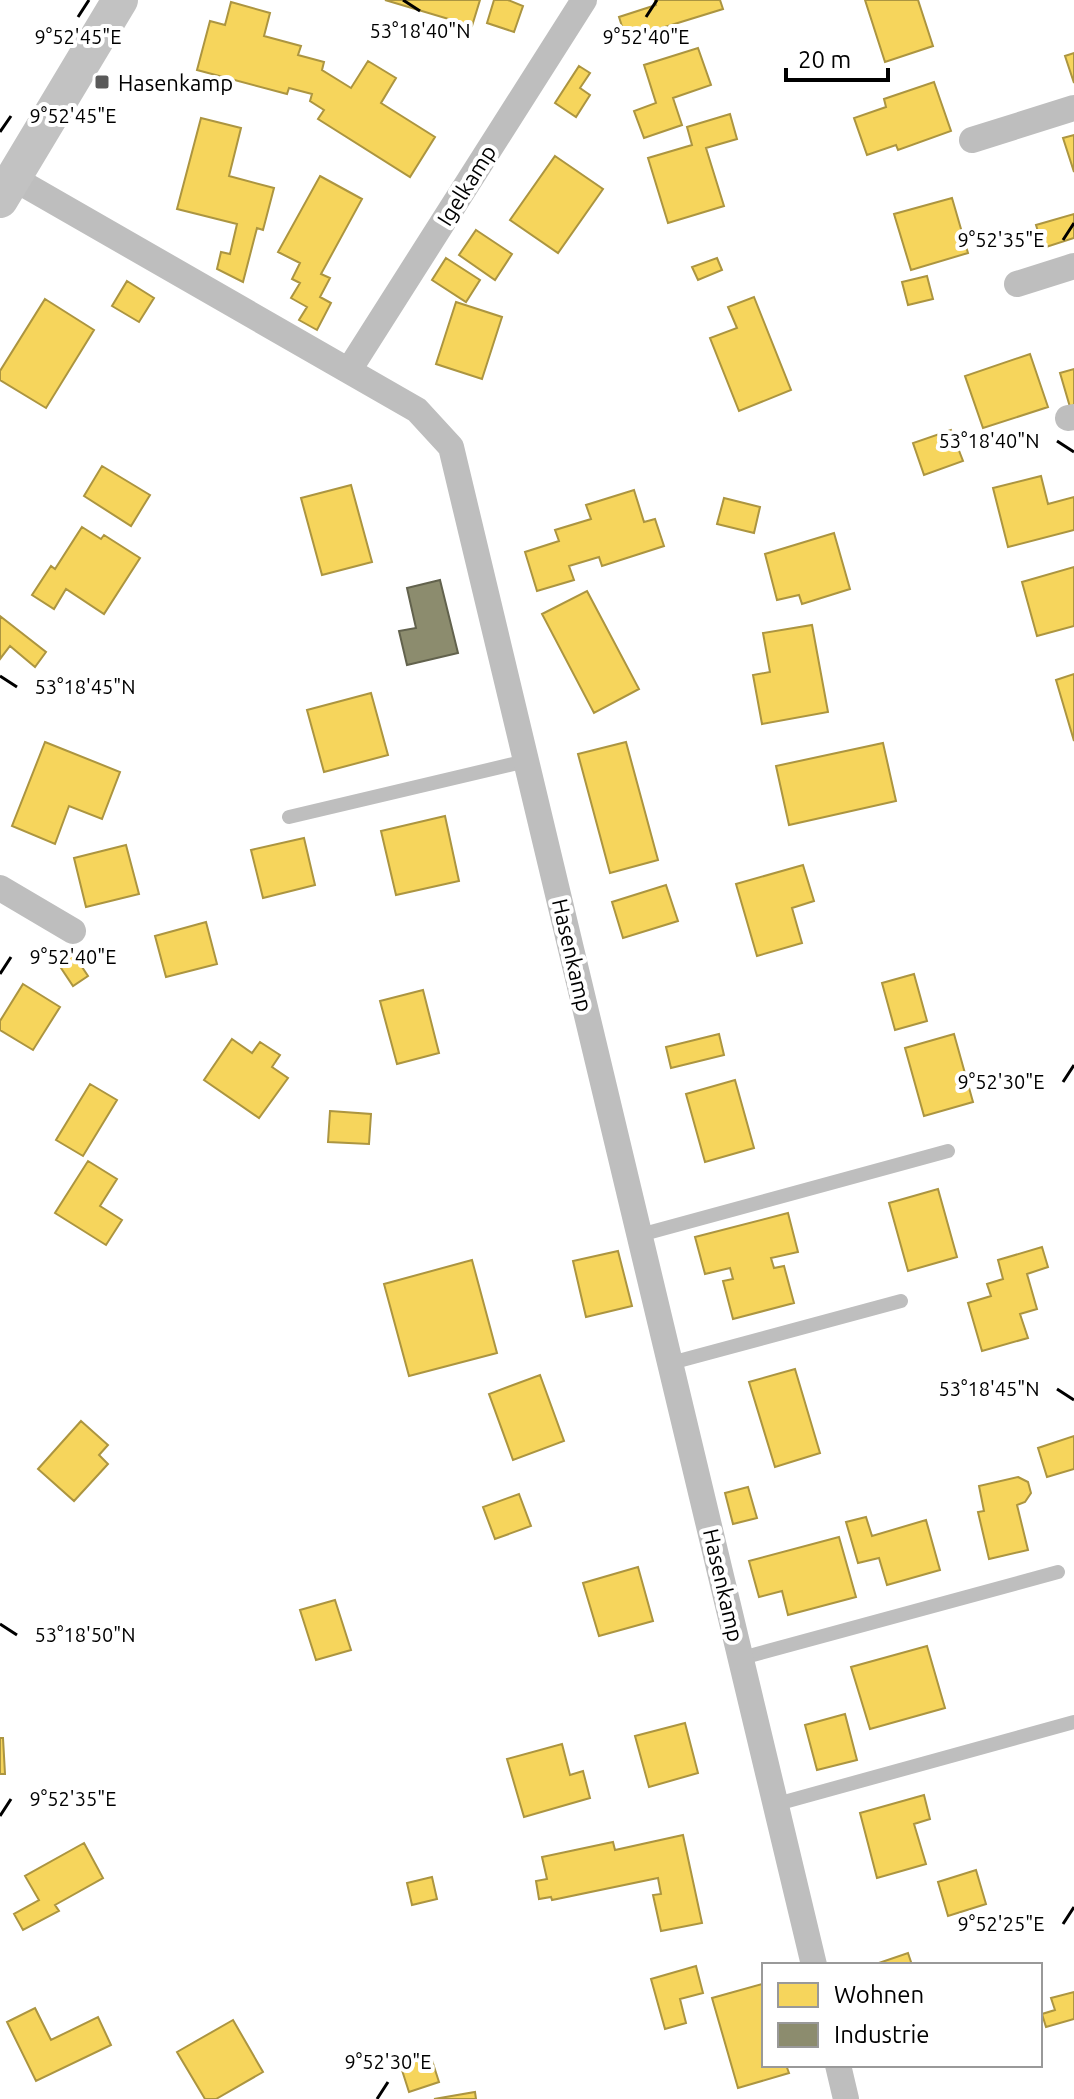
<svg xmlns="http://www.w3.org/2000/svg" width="1074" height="2099" font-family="Ubuntu,sans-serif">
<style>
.homes{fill:#f6d55c;stroke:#ac9540;stroke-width:2}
.industry{fill:#8c8c6e;stroke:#62624d;stroke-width:2}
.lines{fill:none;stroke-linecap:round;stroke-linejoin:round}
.service{stroke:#bebebe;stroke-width:14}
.minor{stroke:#bebebe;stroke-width:26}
.secondary{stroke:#c2c2c2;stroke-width:36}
.ticks{fill:none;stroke:#000;stroke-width:3}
.poi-dot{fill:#595959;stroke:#fff;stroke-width:3}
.labels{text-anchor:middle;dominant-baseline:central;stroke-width:8;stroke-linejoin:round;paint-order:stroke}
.poi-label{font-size:22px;fill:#000;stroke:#fff;text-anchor:start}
.street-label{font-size:22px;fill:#000;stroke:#fff}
.ticks-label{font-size:20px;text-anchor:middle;fill:#000;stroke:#fff;stroke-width:8;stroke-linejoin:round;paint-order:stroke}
</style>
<rect width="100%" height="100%" fill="#fff"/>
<path class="homes" d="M385 0H480L472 26Z
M494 0H508L523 6 514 32 487 23Z
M655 0H720L723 9 626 39 619 17 656 5Z
M865 0H918L933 46 885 62Z
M231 2 270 13 264 36 301 46 298 55 324 62 322 70 351 88 368 61 396 78 381 103 435 137 410 177 318 119 324 110 310 101 312 94 289 88 287 94 197 70 210 21 225 25Z
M698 48 711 85 673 98 682 125 644 138 634 111 656 103 644 65Z
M1074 53V83L1065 56Z
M579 66 590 73 580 88 590 95 576 117 555 103Z
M934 82 951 131 898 150 896 145 867 155 854 118 886 107 884 99Z
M730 114 737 139 706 148 724 206 668 223 648 158 692 145 687 127Z
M201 118 241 128 229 176 274 188 263 230 257 228 243 282 217 269 221 252 230 254 237 224 177 209Z
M1074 135V172L1063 138Z
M555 156 603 189 558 253 510 220Z
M320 176 362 199 321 274 330 278 320 297 331 303 317 330 299 320 307 307 291 298 300 283 292 279 300 263 278 252Z
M952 198 968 253 911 270 894 214Z
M1074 214V238L1043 248 1036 225Z
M476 230 512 254 495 280 459 255Z
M446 258 480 280 466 302 432 280Z
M717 258 722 270 698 280 692 267Z
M927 276 933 299 908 305 902 282Z
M127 281 154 298 139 322 112 306Z
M754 297 791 390 739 411 710 338 737 328 728 307Z
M45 299 94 330 46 408 0 380V371Z
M456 302 502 317 482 379 436 364Z
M1030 354 1048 407 983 428 965 376Z
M1074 369V405L1070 407 1060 373Z
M951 430 963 461 924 475 913 443Z
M102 466 150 495 131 526 84 496Z
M1041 476 1048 504 1074 497V530L1008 547 993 488Z
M351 485 372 562 322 575 301 498Z
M634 490 644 522 655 519 664 546 602 566 599 557 569 566 574 580 537 591 525 552 559 541 555 530 591 519 586 505Z
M724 498 760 507 754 533 717 524Z
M82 527 101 539 104 535 140 558 104 614 66 589 54 609 32 595 51 566 55 569Z
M834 533 850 589 802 604 799 595 777 600 765 554Z
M1074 567V626L1037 636 1022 582Z
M587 591 639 689 594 713 542 614Z
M0 616 46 652 35 667 10 646 0 659Z
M812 625 828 712 762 724 753 675 770 672 763 633Z
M1074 674V741L1056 680Z
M371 693 388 755 324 772 307 710Z
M45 742 120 772 102 819 69 806 55 844 12 826Z
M626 742 658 860 610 873 578 754Z
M883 743 896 801 789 825 776 766Z
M445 816 459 881 396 895 381 831Z
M304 838 315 885 263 898 251 850Z
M126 845 139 894 86 907 74 858Z
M803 865 814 901 792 908 802 943 757 956 736 884Z
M666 885 678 921 623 938 612 902Z
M206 922 217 964 166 977 155 936Z
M72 952 88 976 73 986 57 962Z
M914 974 927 1021 895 1030 882 983Z
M23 984 60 1007 33 1050 0 1030V1021Z
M423 990 439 1053 397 1064 380 1001Z
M719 1034 724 1055 671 1068 666 1047Z
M954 1034 973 1102 924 1116 905 1048Z
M232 1039 252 1053 260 1042 280 1055 272 1067 288 1078 259 1118 204 1080Z
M735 1080 754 1148 705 1162 686 1094Z
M90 1084 117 1100 83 1156 56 1140Z
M330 1111 371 1114 369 1144 328 1142Z
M88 1161 117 1179 100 1206 122 1220 106 1245 55 1213Z
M938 1189 957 1257 908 1271 889 1203Z
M788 1213 798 1252 771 1258 774 1268 784 1266 794 1303 733 1319 723 1281 733 1279 730 1268 705 1274 695 1237Z
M1042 1247 1048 1267 1027 1274 1037 1309 1020 1314 1028 1338 982 1351 968 1303 991 1296 987 1284 1003 1279 998 1260Z
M618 1251 632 1306 586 1317 573 1261Z
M472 1260 497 1353 409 1376 384 1284Z
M795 1369 820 1453 775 1467 749 1382Z
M540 1375 564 1441 513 1460 489 1394Z
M81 1421 108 1445 99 1455 108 1464 74 1501 38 1469Z
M1074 1436V1469L1047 1477 1038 1448Z
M1018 1477 1028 1482 1031 1493 1025 1502 1017 1505 1028 1550 989 1559 978 1512 984 1511 979 1486Z
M748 1487 757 1518 733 1524 725 1493Z
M519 1494 531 1526 495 1539 483 1507Z
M866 1517 872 1536 926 1520 940 1570 887 1585 879 1558 858 1563 846 1522Z
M839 1537 856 1597 788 1615 782 1591 759 1597 749 1561Z
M638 1567 653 1621 599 1636 583 1583Z
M335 1600 351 1650 316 1660 300 1610Z
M927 1646 945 1708 870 1729 851 1667Z
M845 1714 857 1760 817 1770 805 1725Z
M685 1723 698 1773 649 1787 635 1736Z
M0 1738H3L5 1774H0Z
M562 1744 570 1775 583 1771 590 1798 524 1817 507 1759Z
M924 1795 930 1819 914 1824 926 1864 877 1878 860 1813Z
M683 1835 702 1923 661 1931 653 1895 661 1894 658 1878 552 1900 551 1897 539 1899 536 1881 547 1879 542 1857 613 1842 615 1850Z
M84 1843 103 1878 55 1905 59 1911 23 1930 14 1914 39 1900 25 1876Z
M976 1870 986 1904 948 1916 938 1882Z
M432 1877 437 1899 412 1905 407 1883Z
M908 1953 912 1965H873Z
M696 1966 703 1993 680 1999 686 2023 665 2029 651 1979Z
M762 1984 764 2065H786L789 2073 738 2088 712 1998Z
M1074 1992V2019L1046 2027 1042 2014 1055 2010 1051 1998Z
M35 2008 51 2040 98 2017 111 2045 36 2081 7 2022Z
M233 2020 263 2072 216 2099H205L177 2052Z
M430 2054 439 2082 409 2092 400 2064Z
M475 2092 476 2099H434Z"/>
<path class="industry" d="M440 580 458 653 407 665 399 631 416 628 407 588Z"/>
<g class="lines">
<path class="service" d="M289 817 526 761
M640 1235 948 1151
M671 1363 901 1301
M742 1658 1058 1572
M777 1804 1074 1722"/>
<path class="minor" d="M972 140 1074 108
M13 178 417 410 451 447 814 1965
M1017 284 1074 266
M349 370 584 0
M1068 418 1074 417
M0 888 73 931
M838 2065 846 2099"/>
<path class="secondary" d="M0 200 120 0"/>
</g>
<path class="ticks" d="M403 0 420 11M78 17 89 0M646 17 657 0M0 132 11 116M1063 240 1074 223M1057 441 1074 452M0 676 17 687M0 974 11 957M1063 1082 1074 1065M1057 1389 1074 1400M0 1624 17 1635M0 1816 11 1799M1063 1924 1074 1907M377 2099 388 2082"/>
<rect class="poi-dot" x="94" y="74" width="16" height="16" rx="4"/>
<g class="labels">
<g class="poi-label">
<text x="118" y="82">Hasenkamp</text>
</g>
<g class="street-label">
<text transform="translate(466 185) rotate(-58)">Igelkamp</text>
<text transform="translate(573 955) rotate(77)">Hasenkamp</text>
<text transform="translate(724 1585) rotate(77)">Hasenkamp</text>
</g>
</g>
<g class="ticks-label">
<text x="420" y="38">53°18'40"N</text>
<text x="78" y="44">9°52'45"E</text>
<text x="646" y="44">9°52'40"E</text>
<text x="73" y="123">9°52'45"E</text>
<text x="1001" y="247">9°52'35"E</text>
<text x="989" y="448">53°18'40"N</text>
<text x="85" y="694">53°18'45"N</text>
<text x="73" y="964">9°52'40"E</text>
<text x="1001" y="1089">9°52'30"E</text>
<text x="989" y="1396">53°18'45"N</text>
<text x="85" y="1642">53°18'50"N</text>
<text x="73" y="1806">9°52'35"E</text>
<text x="1001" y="1931">9°52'25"E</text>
<text x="388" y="2069">9°52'30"E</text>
</g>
<rect x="762" y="1963" width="280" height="104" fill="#ffffff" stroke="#999999" stroke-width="2"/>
<rect x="778" y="1983" width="40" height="24" fill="#f6d55c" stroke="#999999" stroke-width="2"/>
<text x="834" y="2003" font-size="24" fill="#000000">Wohnen</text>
<rect x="778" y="2023" width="40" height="24" fill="#8c8c6e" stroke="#999999" stroke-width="2"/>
<text x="834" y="2043" font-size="24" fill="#000000">Industrie</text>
<path d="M786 68v12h102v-12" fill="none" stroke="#000000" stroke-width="4"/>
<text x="798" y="68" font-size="24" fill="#000000" stroke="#ffffff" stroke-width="6" paint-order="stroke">20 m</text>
</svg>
